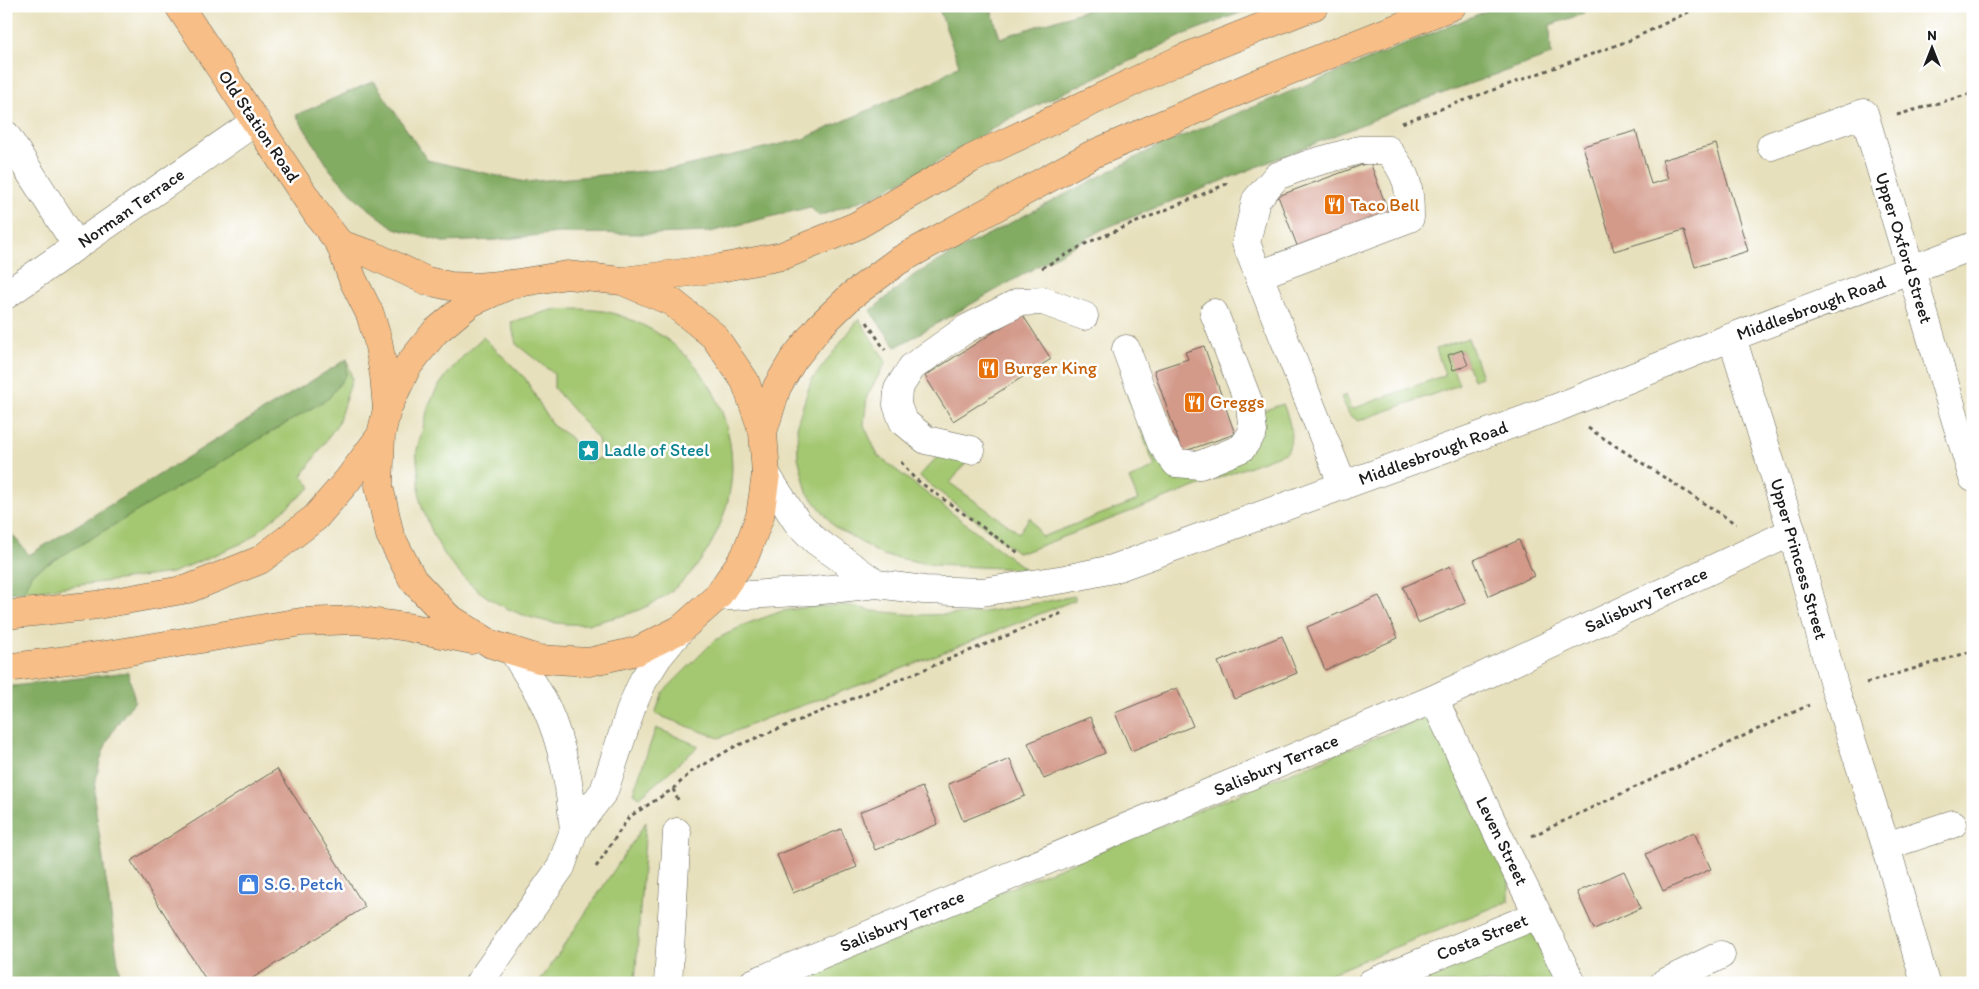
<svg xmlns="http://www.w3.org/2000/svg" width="1979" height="989" font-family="Itim,sans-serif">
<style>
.green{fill:#a4c872;stroke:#607247}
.forest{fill:#83ac64;stroke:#506440}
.building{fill:#d39989}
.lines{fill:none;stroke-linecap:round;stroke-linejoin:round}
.minor-casing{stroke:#636154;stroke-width:29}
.major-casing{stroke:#636154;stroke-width:29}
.highway-casing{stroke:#636154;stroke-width:29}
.path{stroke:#636154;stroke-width:3;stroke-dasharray:4 4;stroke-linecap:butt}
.minor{stroke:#fff;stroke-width:28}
.major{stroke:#f7be87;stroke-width:28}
.highway{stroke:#f7be87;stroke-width:28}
.labels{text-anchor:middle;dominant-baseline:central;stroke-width:5;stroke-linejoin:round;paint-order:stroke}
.street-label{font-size:18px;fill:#1c1c1c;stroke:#fff}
.food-label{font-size:18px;fill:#c56008;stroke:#fff;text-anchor:start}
.culture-label{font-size:18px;fill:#0d838f;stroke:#fff;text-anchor:start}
.shop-label{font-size:18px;fill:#366cbe;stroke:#fff;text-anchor:start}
</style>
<rect width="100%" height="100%" fill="#fff"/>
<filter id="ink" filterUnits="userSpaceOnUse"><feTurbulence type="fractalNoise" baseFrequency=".02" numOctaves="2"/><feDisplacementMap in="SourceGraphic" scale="10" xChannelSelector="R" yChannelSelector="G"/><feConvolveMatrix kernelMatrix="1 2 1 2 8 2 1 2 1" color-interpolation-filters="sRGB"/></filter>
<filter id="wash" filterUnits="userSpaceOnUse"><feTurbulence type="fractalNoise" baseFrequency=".0096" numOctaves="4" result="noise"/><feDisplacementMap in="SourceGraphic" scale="20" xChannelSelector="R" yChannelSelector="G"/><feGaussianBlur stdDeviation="1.12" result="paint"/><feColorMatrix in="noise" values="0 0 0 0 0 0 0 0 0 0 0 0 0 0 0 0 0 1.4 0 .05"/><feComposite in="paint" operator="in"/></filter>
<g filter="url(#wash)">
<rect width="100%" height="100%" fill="#e7e0bc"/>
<path class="green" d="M581 309C591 310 602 310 612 313 662 328 702 360 721 409 738 456 735 498 712 542 692 580 659 607 617 617 607 619 597 623 587 624 518 628 453 588 429 524 426 516 421 507 420 499 419 492 419 484 419 476 418 468 416 458 417 450 419 441 422 432 424 424 426 417 427 409 430 402 441 377 463 356 483 337L525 378 552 425 570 437 587 463 601 458 598 439 554 388V374L516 344 511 322 552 310Z
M859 319 886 362 867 396 864 425 878 456 1025 569 934 565 882 555 835 527 807 492 798 457 797 424 811 381Z
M1468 338 1482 377 1473 380 1462 350 1448 355 1459 385 1358 421 1349 414 1341 397 1346 395 1352 409 1445 375 1436 349Z
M347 359 352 379 338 423 302 476 311 487 247 541 172 573 25 592 31 574 346 375Z
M1133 392 1179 477 1189 478 1209 472 1262 411 1283 404C1289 418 1295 437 1287 452L1024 552H1017L919 476 943 451 970 458 950 483 1019 533 1030 517 1042 537 1138 500 1129 479 1155 467 1127 395Z
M1075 596V600L871 681 767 718 719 738 655 714 663 692 715 640 746 624 782 611 809 607 847 605 873 611 917 615 968 614 1011 608Z
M1426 717 1431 722 1509 881V901L1307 983H779Z
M656 728 699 746 640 797 633 793Z
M646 822 635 983H539Z
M1524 925 1533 933 1557 983H1383Z"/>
<path class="forest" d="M938 6H990L1000 38 1099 6H1258L1190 32 1009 119 929 167 874 196 819 216 810 207 710 232 652 234 558 233 496 240 443 242 394 228 360 202 331 171 296 115 374 81 427 160 525 182 677 168 803 139 930 83 959 65Z
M1498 6H1581L1585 13 1550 25 1551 55 1410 105 1103 229 896 347 870 311 914 275 964 247 1158 146Z
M347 359 346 375 329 398 31 574 25 592 6 593V527L29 555Z
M128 672 135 701C107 734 98 755 94 798L121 983H6V687Z"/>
<g id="blocks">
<path class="building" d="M1636 131 1651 184 1668 179 1662 160 1716 144 1748 251 1695 267 1684 230 1614 251 1583 146Z
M1370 162 1389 214 1298 248 1278 196Z
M1022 314 1051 359 953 421 925 376Z
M1204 346 1235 434 1182 452 1154 370 1188 359 1185 352Z
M1462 350 1468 365 1453 370 1448 355Z
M1519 540 1534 576 1489 596 1474 560Z
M1450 566 1466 603 1418 623 1403 587Z
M1379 596 1398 638 1325 670 1307 627Z
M1282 636 1297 673 1234 699 1218 662Z
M1177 688 1193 726 1131 751 1115 713Z
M1090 717 1105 753 1044 779 1028 743Z
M1010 759 1025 796 963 821 948 784Z
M277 769 365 907 245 983H208L131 861Z
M922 787 938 824 875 850 860 812Z
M841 829 857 867 793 893 777 855Z
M1694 832 1711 869 1663 891 1646 854Z
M1624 871 1641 908 1594 929 1577 892Z"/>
</g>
</g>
<g filter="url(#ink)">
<use href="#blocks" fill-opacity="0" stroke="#636154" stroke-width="1"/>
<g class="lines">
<defs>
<path id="minor" d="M6 135 77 246
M1771 146 1864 113 1973 478
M1259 275 1410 218C1410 186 1408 176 1388 150H1359L1309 164 1277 176 1256 200 1246 243 1343 486
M6 295 256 121
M1732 337 1792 532 1836 692 1886 846 1925 983
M1126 349 1161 443 1176 463 1200 465 1242 448 1253 432 1250 406 1214 313
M971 450 926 440 903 421 897 405 898 389 912 367 966 329 1019 302 1043 301 1084 316
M766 474 797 522 816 541 877 584
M717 597 813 591 877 584 924 590 982 592 1065 579 1113 569 1559 407 1732 337 1973 246
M513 651C524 669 537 688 546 707 564 747 570 787 574 830
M1434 699 1505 849 1572 983
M1886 846 1953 824
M479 983 561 867 574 830 604 791 632 706 643 681 658 657 681 629
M668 983 677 832
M753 983 1434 699 1792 532
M1371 983 1537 915
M1664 983 1721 955"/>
<path id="major" d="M179 6 317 214 340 244 353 280 370 314 378 341 384 375 387 409
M340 244 370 254 427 281 450 286 475 287 511 284"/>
<path id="highway" d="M623 281 720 268 782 256 856 226 971 159 1181 59 1314 6
M763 432 745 381 714 336 672 302 622 281 567 275 512 284 470 303 435 332 407 367 387 409 381 435 379 486 390 535 413 580 448 617 491 644 539 659 589 662 637 651 681 629 717 597 745 556 760 516 766 474 763 432 777 387 793 360 819 327 851 296 898 261 1091 155 1258 83 1452 6
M6 615 97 605 188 589 260 560 315 518 347 481 381 435
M6 668 113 654 301 622 356 620 407 627 472 640"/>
</defs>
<use href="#minor" class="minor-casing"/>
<use href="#major" class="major-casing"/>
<use href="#highway" class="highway-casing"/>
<path class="path" d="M1897 115 1973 93
M1402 123 1628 41 1701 6
M1042 268 1087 243 1229 183
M867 322 885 350
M1588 428 1736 524
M901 462 914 478 1020 554
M1866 683 1973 651
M673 789 679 802
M1532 836 1809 705
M596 867 629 817 673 789 691 772 734 747 1062 613"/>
<use href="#minor" class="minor"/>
<use href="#major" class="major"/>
<use href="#highway" class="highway"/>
</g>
</g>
<defs>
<symbol id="restaurant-square" viewBox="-11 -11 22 22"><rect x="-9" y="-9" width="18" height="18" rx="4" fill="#e8710a" stroke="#fff"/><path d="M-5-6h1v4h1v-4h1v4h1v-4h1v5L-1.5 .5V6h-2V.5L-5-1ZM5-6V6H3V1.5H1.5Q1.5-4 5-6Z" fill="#fff"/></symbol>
<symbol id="sight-square" viewBox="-11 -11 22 22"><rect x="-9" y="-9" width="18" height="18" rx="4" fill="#0f9aa8" stroke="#fff"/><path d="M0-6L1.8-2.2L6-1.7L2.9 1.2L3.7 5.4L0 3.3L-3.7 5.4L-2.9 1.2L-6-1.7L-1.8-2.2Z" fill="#fff"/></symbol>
<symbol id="shop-square" viewBox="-11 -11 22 22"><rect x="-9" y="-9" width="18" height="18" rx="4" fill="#3f7fe0" stroke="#fff"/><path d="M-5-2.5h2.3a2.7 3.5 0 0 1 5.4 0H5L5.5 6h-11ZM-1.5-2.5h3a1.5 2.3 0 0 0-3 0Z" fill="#fff"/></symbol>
</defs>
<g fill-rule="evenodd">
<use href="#restaurant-square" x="1322" y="192" width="25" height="25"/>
<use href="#restaurant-square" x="976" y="356" width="25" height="25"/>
<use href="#restaurant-square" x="1182" y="390" width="25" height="25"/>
<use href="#sight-square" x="576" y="438" width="25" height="25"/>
<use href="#shop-square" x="236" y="872" width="25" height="25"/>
</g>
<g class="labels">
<g class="street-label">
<text transform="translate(259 126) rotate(56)">Old Station Road</text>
<text transform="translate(131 208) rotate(-35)">Norman Terrace</text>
<text transform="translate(1904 248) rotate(73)">Upper Oxford Street</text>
<text transform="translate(1811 308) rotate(-20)">Middlesbrough Road</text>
<text transform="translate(1433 453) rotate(-20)">Middlesbrough Road</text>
<text transform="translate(1799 559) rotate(74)">Upper Princess Street</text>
<text transform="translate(1646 600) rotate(-25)">Salisbury Terrace</text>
<text transform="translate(1276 765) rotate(-23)">Salisbury Terrace</text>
<text transform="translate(1502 841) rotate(64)">Leven Street</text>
<text transform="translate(902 921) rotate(-23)">Salisbury Terrace</text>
<text transform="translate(1482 937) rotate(-22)">Costa Street</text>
</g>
<g class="food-label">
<text x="1350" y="205">Taco Bell</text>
<text x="1004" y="368">Burger King</text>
<text x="1210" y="402">Greggs</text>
</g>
<g class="culture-label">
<text x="604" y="450">Ladle of Steel</text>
</g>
<g class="shop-label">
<text x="264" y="884">S.G. Petch</text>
</g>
</g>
<rect width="1979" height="989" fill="none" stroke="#fff" stroke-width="25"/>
<g transform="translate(1932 48)" stroke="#ffffff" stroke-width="4" paint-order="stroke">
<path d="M0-4L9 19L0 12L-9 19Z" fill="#1c1c1c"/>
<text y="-8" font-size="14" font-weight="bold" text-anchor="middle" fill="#1c1c1c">N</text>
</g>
</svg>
